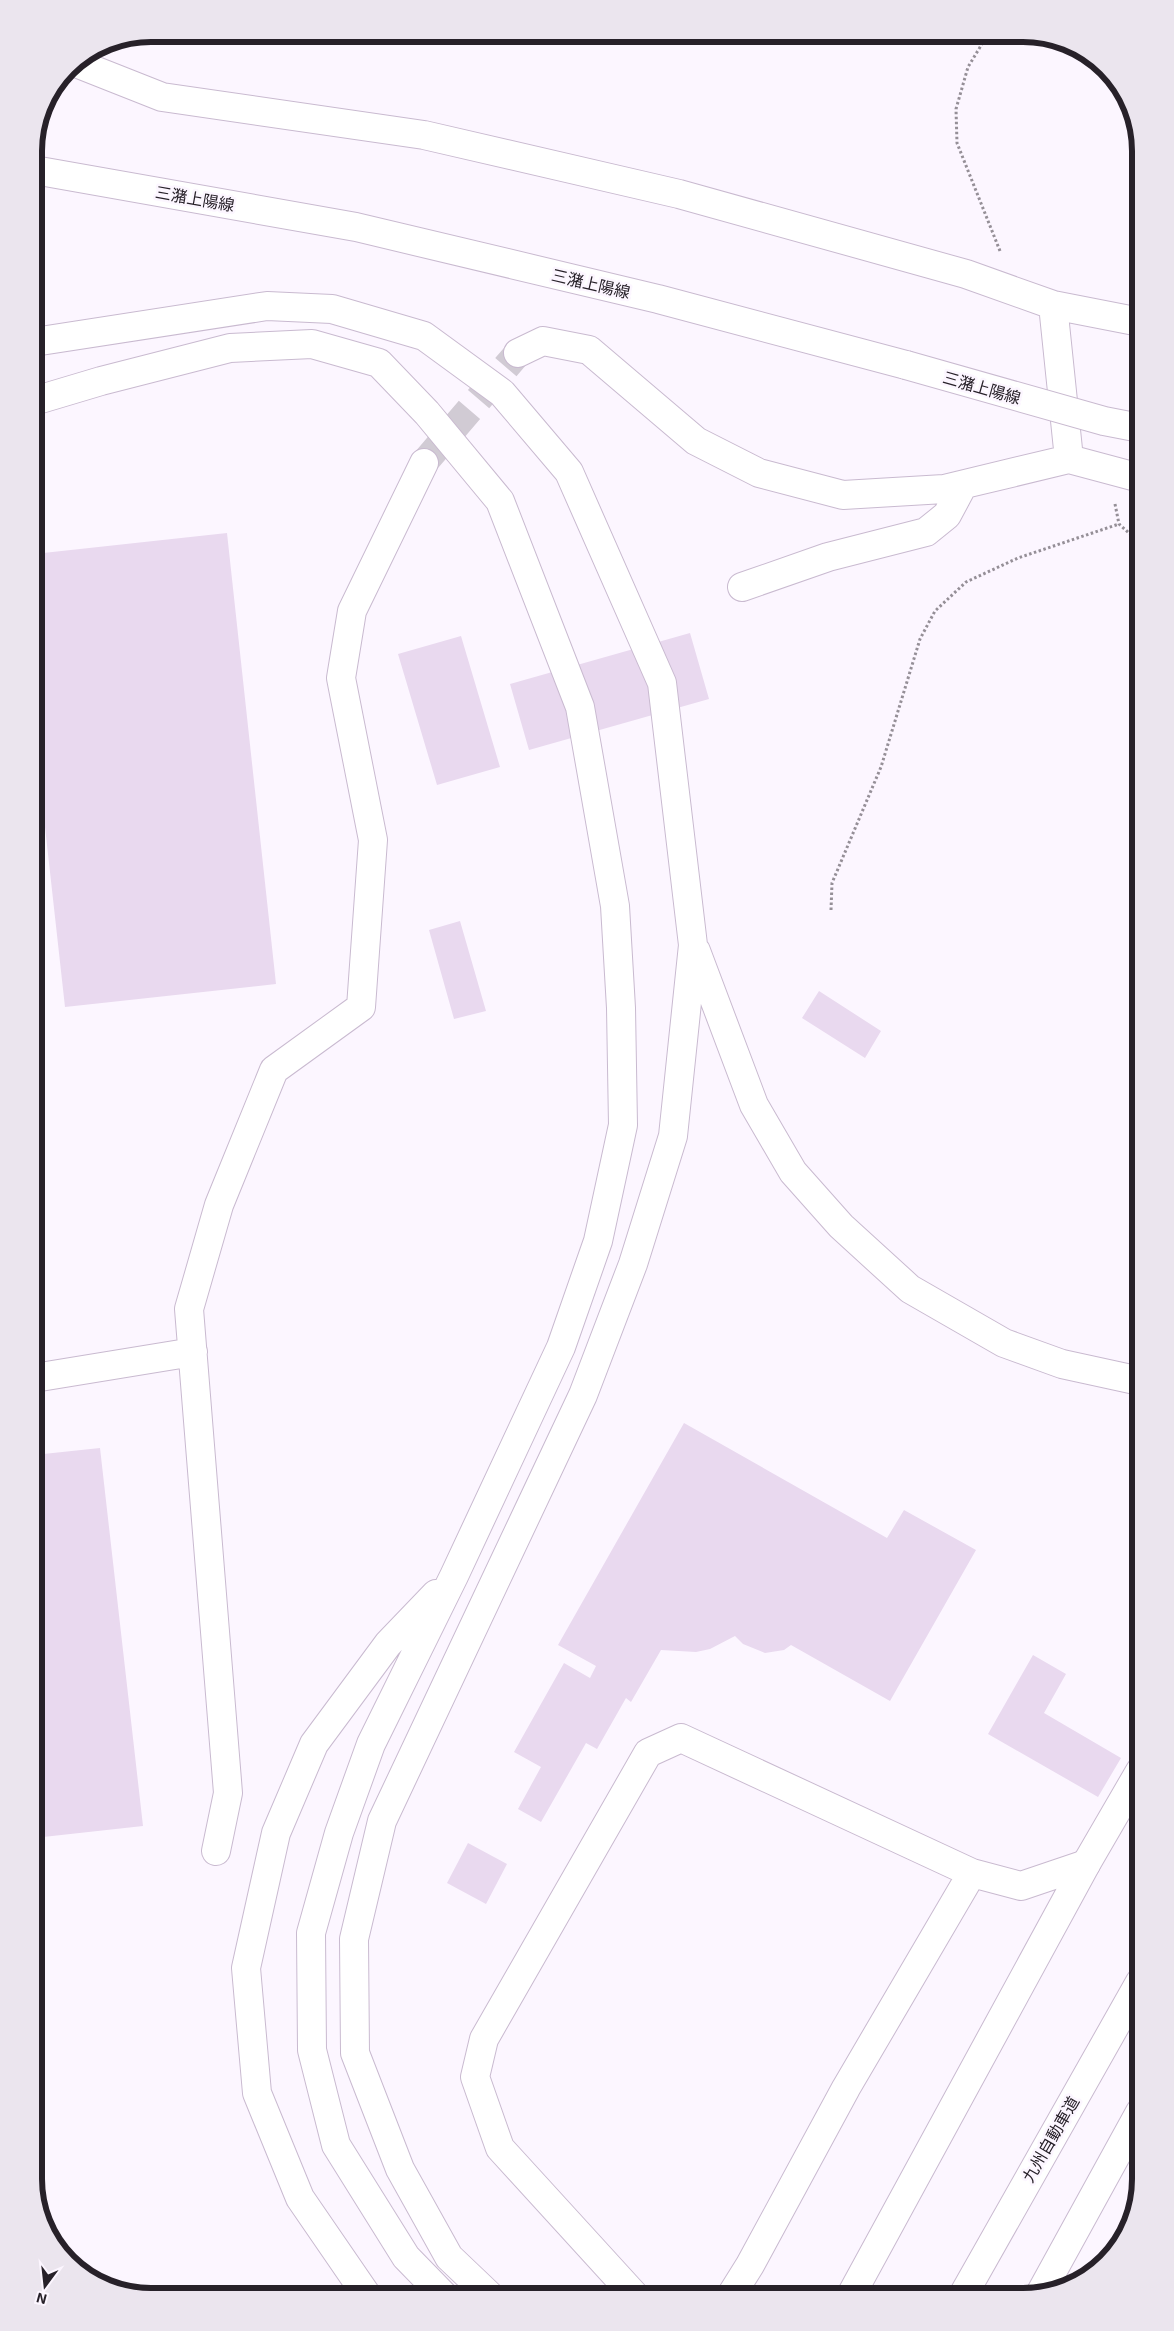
<svg xmlns="http://www.w3.org/2000/svg" width="1174" height="2331" font-family="'Exo 2','Noto Sans JP',sans-serif">
<style>
.building{fill:#e9d9ef}
.lines{fill:none;stroke-linecap:round;stroke-linejoin:round}
.minor-tunnel{stroke:#d1cbd4;stroke-width:28;stroke-dasharray:28 14;stroke-linecap:butt}
.minor-casing{stroke:#c9bad0;stroke-width:30}
.major-casing{stroke:#c9bad0;stroke-width:30}
.highway-casing{stroke:#c9bad0;stroke-width:30}
.path{stroke:#958f97;stroke-width:3;stroke-dasharray:2.5 2.5;stroke-linecap:butt}
.minor{stroke:#fff;stroke-width:28}
.major{stroke:#fff;stroke-width:28}
.highway{stroke:#fff;stroke-width:28}
.major-bridge-casing{stroke:#c9bad0;stroke-width:30;stroke-linecap:butt}
.major-bridge{stroke:#fff;stroke-width:28}
.labels{text-anchor:middle;dominant-baseline:central;stroke-width:5;stroke-linejoin:round;paint-order:stroke}
.street-label{font-size:16px;fill:#272129;stroke:#fcf6ff}
.rim{fill:none;stroke:#272129;stroke-width:6}
</style>
<rect width="100%" height="100%" fill="#fcf6ff"/>
<path class="building" d="M227 533 276 984 65 1007 34 728V554Z
M690 633 709 699 529 750 510 684Z
M461 636 500 767 437 785 398 654Z
M460 921 486 1011 454 1019 429 930Z
M819 991 881 1031 865 1058 802 1018Z
M684 1423 887 1538 904 1510 976 1550 890 1701 791 1645 784 1650 765 1653 743 1644 735 1636 710 1649 696 1652 661 1650 631 1702 626 1698 597 1749 586 1743 541 1822 518 1809 541 1767 514 1752 564 1663 590 1678 596 1666 558 1645Z
M100 1448 143 1826 34 1838V1455Z
M1033 1655 1066 1674 1044 1713 1121 1758 1098 1797 988 1734Z
M468 1843 507 1864 486 1904 447 1883Z"/>
<g class="lines">
<path class="minor-tunnel" d="M424 463 518 353"/>
<defs>
<path id="minor" d="M76 63 162 97 424 135 679 194 966 274 1053 305 1140 322
M1053 305 1069 459
M518 353 543 341 589 350 696 441 759 473 843 495 944 489 1069 459 1140 478
M742 587 828 557 926 532 947 515 963 485
M34 1378 193 1352
M216 1851 228 1793 189 1309 219 1205 274 1070 361 1007 373 840 341 678 352 611 424 463
M636 2297 500 2148 475 2077 484 2039 648 1753 681 1738 972 1873 1021 1886 1086 1864
M730 2297 750 2265 846 2088 972 1873
M850 2297 1086 1864"/>
<path id="major" d="M34 170 356 227 658 299 906 365"/>
<path id="highway" d="M34 342 267 306 332 309 424 336 502 393 569 472 662 683 693 945 673 1136 633 1264 583 1395 382 1821 354 1939 355 2053 400 2169 449 2257 491 2297
M34 401 101 381 230 348 312 344 379 363 427 413 500 501 580 707 615 906 621 1008 623 1125 598 1241 561 1347 454 1576 371 1744 339 1833 311 1933 312 2050 336 2145 406 2257 445 2297
M696 951 754 1105 793 1172 841 1226 910 1289 1004 1343 1062 1364 1140 1381
M1086 1864 1140 1771
M1040 2294 1140 2112
M368 2297 300 2198 257 2093 246 1968 276 1833 314 1744 388 1644 436 1594
M962 2297 1140 1982"/>
</defs>
<use href="#minor" class="minor-casing"/>
<use href="#major" class="major-casing"/>
<use href="#highway" class="highway-casing"/>
<path class="path" d="M988 34 968 67 956 109 957 143 1000 251
M1115 504 1119 524 1130 534 1140 550
M831 910 832 883 881 767 920 639 935 611 966 582 1018 558 1119 524"/>
<use href="#minor" class="minor"/>
<use href="#major" class="major"/>
<use href="#highway" class="highway"/>
<defs>
<path id="major-bridge" d="M906 365 1104 421 1140 428"/>
</defs>
<use href="#major-bridge" class="major-bridge-casing"/>
<use href="#major-bridge" class="major-bridge"/>
</g>
<g class="labels">
<g class="street-label">
<text transform="translate(195 198) rotate(10)">三潴上陽線</text>
<text transform="translate(591 283) rotate(13)">三潴上陽線</text>
<text transform="translate(982 387) rotate(16)">三潴上陽線</text>
<text transform="translate(1050 2139) rotate(-60)">九州自動車道</text>
</g>
</g>
<path d="M0 0H1174V2331H0ZM151 42H1023A109 109 0 0 1 1132 151V2179A109 109 0 0 1 1023 2288H151A109 109 0 0 1 42 2179V151A109 109 0 0 1 151 42Z" fill="#ebe5ee" fill-rule="evenodd"/>
<path class="rim" d="M151 42H1023A109 109 0 0 1 1132 151V2179A109 109 0 0 1 1023 2288H151A109 109 0 0 1 42 2179V151A109 109 0 0 1 151 42Z"/>
<g transform="translate(45 2286) rotate(195)" stroke="#fcf6ff" stroke-width="4" paint-order="stroke">
<path d="M0-4L9 19L0 12L-9 19Z" fill="#272129"/>
<text y="-8" font-size="14" font-weight="bold" text-anchor="middle" fill="#272129">N</text>
</g>
</svg>
